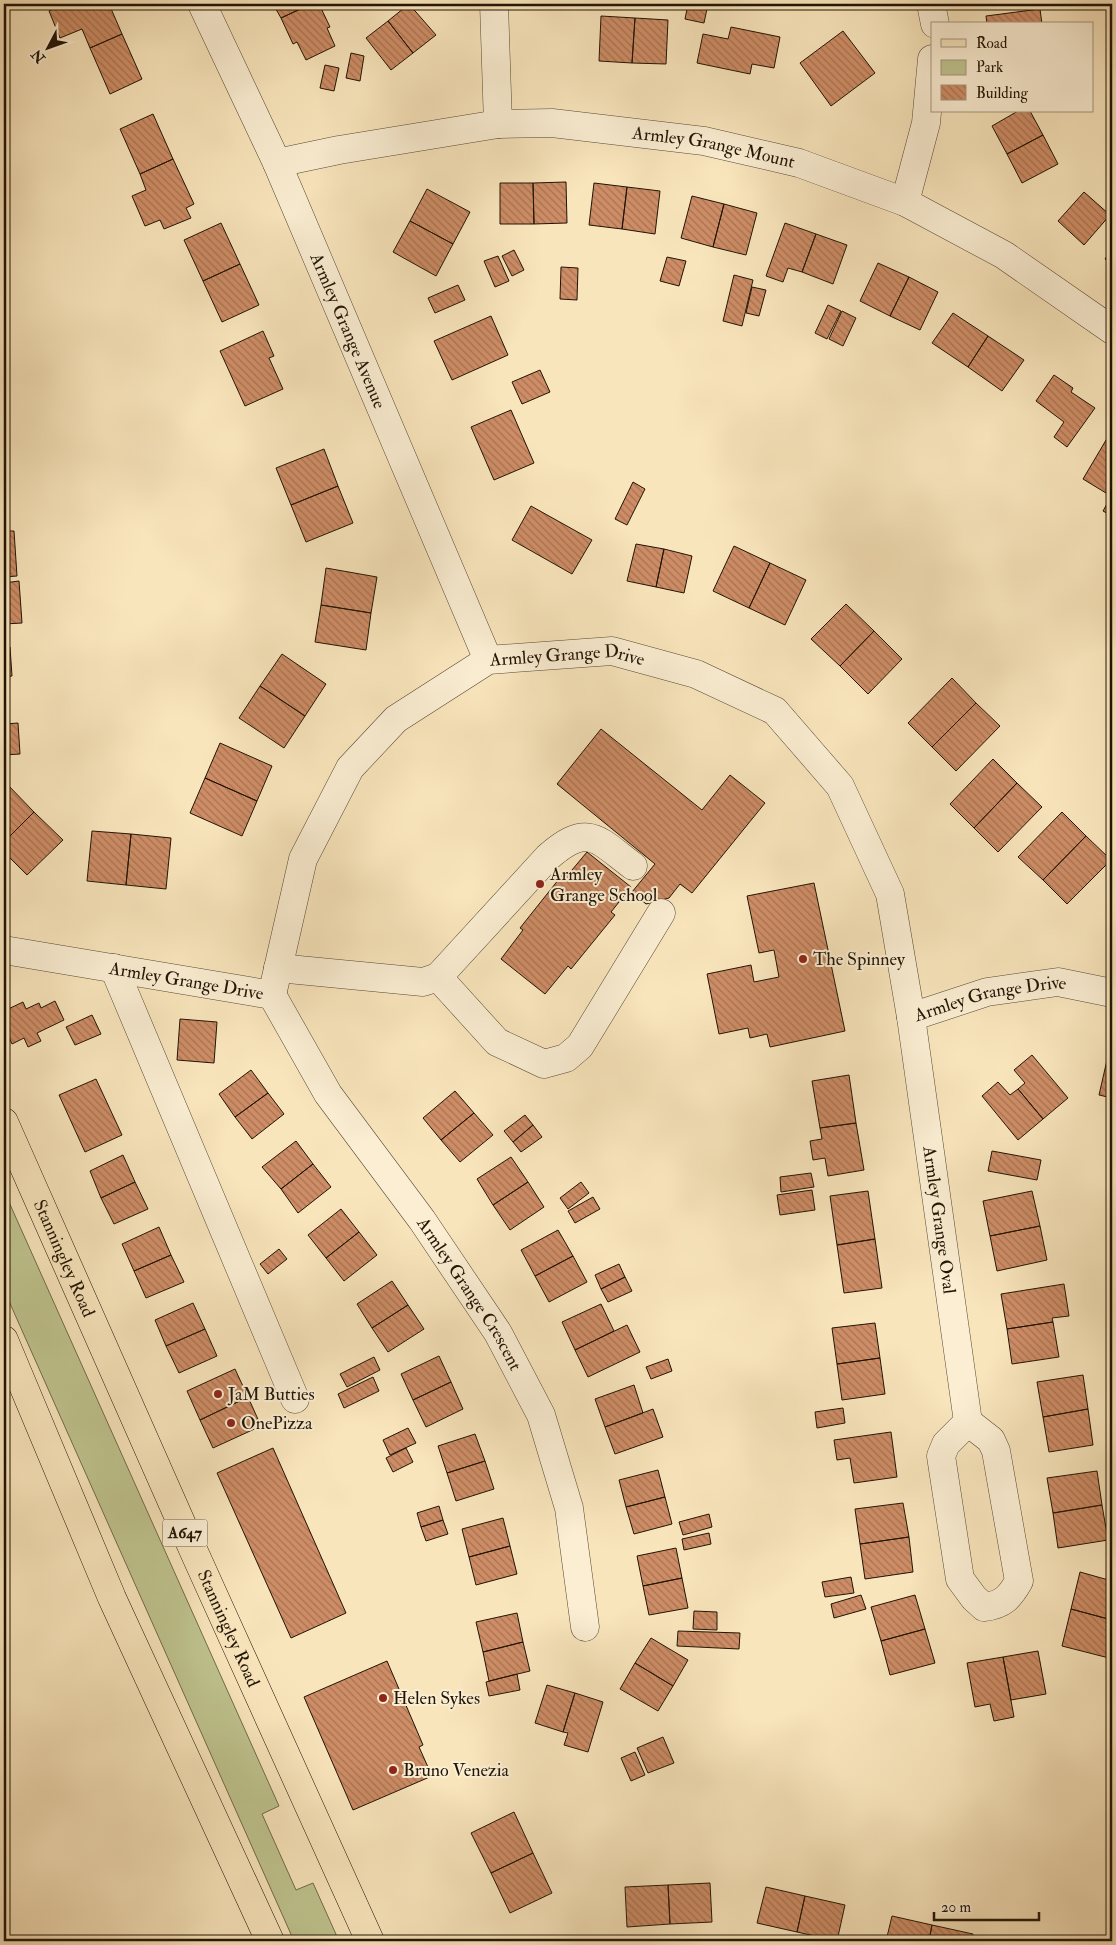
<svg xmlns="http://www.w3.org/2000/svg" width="1116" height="1945" font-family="'IM FELL Double Pica',serif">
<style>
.green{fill:#bfc48f;stroke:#706c4a}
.building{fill:url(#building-back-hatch);stroke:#201405}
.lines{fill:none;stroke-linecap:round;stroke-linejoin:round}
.minor-casing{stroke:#564833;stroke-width:29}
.major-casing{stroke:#201405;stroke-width:29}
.minor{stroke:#fbeed3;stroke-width:28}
.major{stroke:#f9e5bc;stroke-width:28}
.poi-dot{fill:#8f2418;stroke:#fbeed3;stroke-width:2}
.labels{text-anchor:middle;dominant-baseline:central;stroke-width:4;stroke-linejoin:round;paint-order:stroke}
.shield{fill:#fbeed3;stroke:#625543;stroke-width:1}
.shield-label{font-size:16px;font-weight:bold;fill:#201405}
.street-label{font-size:18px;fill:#201405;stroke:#fbeed3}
.poi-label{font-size:18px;fill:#201405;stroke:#fbeed3;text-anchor:start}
</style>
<defs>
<pattern id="building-back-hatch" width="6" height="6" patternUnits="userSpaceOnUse" patternTransform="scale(1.25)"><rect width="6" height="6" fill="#ce8d66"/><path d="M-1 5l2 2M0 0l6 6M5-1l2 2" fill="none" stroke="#a77252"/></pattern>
</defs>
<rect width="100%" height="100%" fill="#f9e5bc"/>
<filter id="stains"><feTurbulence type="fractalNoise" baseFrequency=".004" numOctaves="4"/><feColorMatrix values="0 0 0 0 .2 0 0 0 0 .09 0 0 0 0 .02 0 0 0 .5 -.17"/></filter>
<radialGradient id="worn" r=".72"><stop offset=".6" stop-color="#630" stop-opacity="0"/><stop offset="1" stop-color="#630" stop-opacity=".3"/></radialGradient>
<path class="green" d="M4 1191 279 1806 262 1814 296 1890 313 1883 339 1941H294L4 1290Z"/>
<path class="building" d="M64 4H109L122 34 90 48 82 29 60 38 49 11Z
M273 4H311L281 18Z
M311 4H319L330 27 327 28 335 46 306 60 297 42 293 44 281 18Z
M409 4 436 35 413 53 388 21Z
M688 4H708L704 23 685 19Z
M1040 9 1042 24H987L986 16Z
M601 16 635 18 632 63 599 61Z
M635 18 668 20 666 64 632 63Z
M388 21 413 53 391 70 366 38Z
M731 27 780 37 774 68 752 64 750 74 697 63 703 34 728 39Z
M843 31 875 73 831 106 800 63Z
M122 34 142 79 110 94 90 48Z
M351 53 364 56 360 81 346 78Z
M325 65 339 68 334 91 320 88Z
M1018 111H1030L1043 135 1007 154 992 126Z
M153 114 173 159 140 174 120 129Z
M1043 135 1058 164 1022 183 1007 154Z
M173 159 194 204 186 208 191 218 164 229 160 220 145 226 132 196 146 190 140 174Z
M566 182 567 223 534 224 533 183Z
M500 183H533L534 224H500Z
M594 183 627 187 622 229 589 225Z
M627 187 660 191 655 234 622 229Z
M427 189 470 212 453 244 410 221Z
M1084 192 1110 215 1084 245 1058 221Z
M692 196 724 204 713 247 681 238Z
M724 204 757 213 746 255 713 247Z
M410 221 453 244 436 276 393 252Z
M221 223 240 264 203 281 184 240Z
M785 223 816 234 802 272 788 268 783 282 766 276Z
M816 234 847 245 833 284 802 272Z
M1112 249V264L1105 259Z
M514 250 524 270 512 276 502 256Z
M498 256 509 281 495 287 484 261Z
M667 257 686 261 679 286 660 281Z
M878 263 909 277 890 316 860 301Z
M240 264 259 305 222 322 203 281Z
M561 267 578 268 577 300 560 299Z
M734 275 753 280 742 326 723 321Z
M909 277 938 292 920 330 890 316Z
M458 285 465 300 435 313 428 298Z
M752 287 766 290 759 316 746 313Z
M828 305 841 311 827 339 815 333Z
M842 311 856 318 843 346 829 339Z
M953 313 988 336 968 367 932 343Z
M491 316 508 355 452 380 434 341Z
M263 331 274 356 269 358 283 389 245 406 220 351Z
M988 336 1024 360 1002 391 968 367Z
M540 370 550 392 522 404 512 382Z
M1054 375 1073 388 1071 392 1095 408 1067 447 1054 437 1064 422 1036 401Z
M511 410 534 463 494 480 471 427Z
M1112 430V483L1106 493 1083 479Z
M324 449 338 486 291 505 276 468Z
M633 482 645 489 627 525 615 519Z
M338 486 353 523 306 542 291 505Z
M1112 495V516L1103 511Z
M531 506 592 540 572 574 512 540Z
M4 531H14L17 576 4 577Z
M636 544 664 549 656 587 627 581Z
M734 546 770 563 749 608 713 591Z
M664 549 692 556 684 593 656 587Z
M770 563 806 580 785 625 749 608Z
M326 568 377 577 371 613 321 605Z
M19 581 22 623 4 624V583Z
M846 604 874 631 840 666 811 639Z
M321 605 371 613 366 650 315 642Z
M874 631 902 659 868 694 840 666Z
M10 647 12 676 4 677V648Z
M282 654 326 684 305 716 260 686Z
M952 678 976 703 932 747 908 723Z
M260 686 305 716 284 748 239 718Z
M976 703 1000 726 956 771 932 747Z
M4 710 5 724 18 723 20 754 4 755Z
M601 729 702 810 730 775 765 803 692 893 680 884 669 898 646 904 632 892 655 864 557 784Z
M220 743 272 766 257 801 205 778Z
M993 759 1017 783 974 828 950 804Z
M205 778 257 801 242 836 190 813Z
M1017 783 1042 807 998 852 974 828Z
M7 784 34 812 4 842V786Z
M34 812 63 840 27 875 4 852V842Z
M1062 812 1086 836 1043 880 1018 857Z
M92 831 131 834 126 885 87 881Z
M131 834 171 838 166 889 126 885Z
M1086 836 1111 860 1067 904 1043 880Z
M587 852 631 887 611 912 615 915 571 969 568 966 545 994 501 959 523 930 520 928 563 874 567 876Z
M814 883 845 1031 770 1047 767 1034 750 1038 748 1028 719 1034 707 974 751 965 754 982 779 977 774 950 759 953 747 896Z
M55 1001 64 1020 37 1033 41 1041 28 1047 24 1038 12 1044 4 1026V1011L23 1002 26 1009 39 1003 41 1008Z
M92 1015 101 1034 75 1045 66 1027Z
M180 1019 217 1022 214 1063 177 1060Z
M1032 1055 1068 1098 1043 1119 1018 1089 1025 1083 1014 1070Z
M1107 1060 1112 1062V1098L1099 1095Z
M251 1070 268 1093 235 1117 219 1094Z
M849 1075 856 1123 820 1128 812 1081Z
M96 1079 122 1135 85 1152 59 1095Z
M998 1082 1010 1095 1018 1089 1043 1119 1018 1140 982 1096Z
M455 1091 474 1113 441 1140 423 1118Z
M268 1093 284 1114 252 1139 235 1117Z
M474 1113 493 1135 460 1162 441 1140Z
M525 1115 533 1125 513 1142 504 1131Z
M856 1123 864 1170 828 1176 825 1158 813 1160 810 1141 822 1139 820 1128Z
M533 1125 542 1137 521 1152 513 1142Z
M296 1141 313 1164 281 1189 262 1167Z
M992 1151 1041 1160 1037 1180 988 1171Z
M123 1155 135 1182 101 1198 90 1171Z
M511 1157 528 1182 493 1205 477 1179Z
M313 1164 331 1187 298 1213 281 1189Z
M811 1173 814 1187 781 1192 780 1177Z
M135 1182 148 1209 114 1224 101 1198Z
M528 1182 544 1207 510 1230 493 1205Z
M581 1182 589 1193 568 1209 560 1198Z
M812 1190 815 1210 780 1215 777 1195Z
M868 1191 875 1239 837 1245 830 1196Z
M1032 1191 1040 1226 990 1236 983 1201Z
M593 1197 600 1209 575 1223 568 1211Z
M341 1209 359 1232 326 1258 308 1235Z
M1040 1226 1047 1260 997 1271 990 1236Z
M159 1227 171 1255 134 1271 122 1244Z
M558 1230 573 1256 535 1276 521 1250Z
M359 1232 377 1255 344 1281 326 1258Z
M875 1239 882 1288 844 1293 837 1245Z
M279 1249 287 1259 268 1274 260 1264Z
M171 1255 184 1282 146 1298 134 1271Z
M573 1256 587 1282 549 1302 535 1276Z
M619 1264 625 1277 601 1289 595 1275Z
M625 1277 632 1291 608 1302 601 1289Z
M392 1281 408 1305 372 1328 357 1304Z
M1064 1284 1069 1316 1052 1318 1053 1322 1007 1329 1001 1294Z
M193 1303 205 1329 166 1346 155 1320Z
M601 1304 614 1331 575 1350 562 1322Z
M408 1305 424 1329 388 1352 372 1328Z
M1053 1322 1059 1357 1012 1364 1007 1329Z
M875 1323 880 1358 837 1364 832 1328Z
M627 1325 640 1352 588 1377 575 1350Z
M205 1329 217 1356 179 1373 166 1346Z
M439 1356 451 1382 413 1400 401 1374Z
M374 1357 380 1370 347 1387 340 1374Z
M880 1358 885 1394 842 1400 837 1364Z
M668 1359 672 1371 651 1379 646 1367Z
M235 1369 248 1397 200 1420 187 1391Z
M1083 1375 1088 1409 1043 1417 1037 1382Z
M373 1377 379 1391 344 1408 338 1394Z
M451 1382 463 1409 426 1427 413 1400Z
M634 1385 643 1413 605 1427 595 1399Z
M248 1397 261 1426 213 1448 200 1420Z
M843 1408 845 1423 817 1428 815 1412Z
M653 1409 663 1437 615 1454 605 1427Z
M1088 1409 1093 1445 1049 1452 1043 1417Z
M408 1428 416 1443 390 1455 383 1440Z
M891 1432 897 1477 854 1483 850 1458 837 1460 834 1440Z
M475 1434 485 1461 447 1473 438 1446Z
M273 1448 346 1613 291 1638 217 1473Z
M406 1448 413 1462 393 1472 386 1458Z
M485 1461 494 1489 456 1501 447 1473Z
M658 1470 665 1497 626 1507 619 1480Z
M1097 1471 1102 1505 1053 1513 1047 1478Z
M665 1497 672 1524 634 1534 626 1507Z
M903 1503 909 1537 860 1544 855 1509Z
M1102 1505 1108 1540 1058 1548 1053 1513Z
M439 1506 443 1520 421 1527 417 1513Z
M709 1514 712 1527 683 1535 679 1522Z
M503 1518 510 1546 469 1557 462 1529Z
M443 1520 448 1534 426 1541 421 1527Z
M709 1533 711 1544 684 1550 682 1539Z
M909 1537 913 1572 865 1579 860 1544Z
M510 1546 517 1574 476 1585 469 1557Z
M676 1548 682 1578 643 1586 637 1556Z
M1080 1572 1112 1581V1620L1071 1609Z
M851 1577 854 1593 825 1597 822 1582Z
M682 1578 688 1608 649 1615 643 1586Z
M861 1595 866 1609 834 1618 831 1604Z
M915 1595 925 1629 881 1641 871 1607Z
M1071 1609 1112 1620V1647L1109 1658 1062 1646Z
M694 1611 717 1612V1630L693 1629Z
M517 1613 523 1642 483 1652 476 1622Z
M925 1629 935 1663 890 1675 881 1641Z
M678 1631 740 1633 739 1649 677 1646Z
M651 1638 688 1660 673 1686 635 1663Z
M523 1642 530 1671 489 1681 483 1652Z
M1038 1651 1046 1694 1011 1700 1003 1657Z
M1003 1657 1014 1717 994 1721 990 1704 975 1707 967 1663Z
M387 1661 423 1745 419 1747 432 1776 353 1810 304 1697Z
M635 1663 673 1686 658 1711 620 1689Z
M517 1674 520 1690 489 1696 486 1682Z
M547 1685 575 1693 563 1732 535 1723Z
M575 1693 603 1702 588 1752 564 1745 568 1733 563 1732Z
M663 1737 674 1763 648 1773 637 1748Z
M635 1752 645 1775 631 1781 621 1758Z
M514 1812 533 1853 491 1873 471 1833Z
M533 1853 552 1893 510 1913 491 1873Z
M710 1883 712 1922 670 1924 668 1885Z
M668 1885 670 1924 627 1927 625 1887Z
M766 1887 805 1896 797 1932 757 1923Z
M805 1896 845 1905 837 1941 797 1932Z
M892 1916 932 1925 929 1941H886Z
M932 1925 973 1934 972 1941H929Z"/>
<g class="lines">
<defs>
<g id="minor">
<path id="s1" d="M202 4 277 163 488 660"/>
<path d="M494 4 498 124"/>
<path d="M931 4 935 24"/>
<path id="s2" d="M277 163 339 150 498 124 552 123 704 141 799 163 905 202 1004 255 1112 330"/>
<path d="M905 202 926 123 932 59"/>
<path id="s3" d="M4 950 272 995 303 859 350 768 396 719 488 660 612 651 696 674 775 711 840 786 890 894 911 1017 987 992 1058 982 1112 993"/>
<path d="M114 968 295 1399"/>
<path d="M278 968 423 982 438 977 497 1042 544 1064 566 1058 580 1046 661 913"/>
<path d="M438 977 548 857C588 822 597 839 633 866"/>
<path id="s4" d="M272 995 328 1094 422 1220 498 1333 541 1415 569 1508 585 1627"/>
<path id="s5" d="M911 1017 968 1422 991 1440 996 1451 1019 1581C1010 1597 1003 1605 984 1607L974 1598 960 1579 941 1456 946 1444 968 1422"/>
</g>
<g id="major">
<path id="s6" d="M4 1122 195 1554 370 1941"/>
<path d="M4 1340 112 1598 270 1941"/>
</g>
</defs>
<use href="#minor" class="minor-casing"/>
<use href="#major" class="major-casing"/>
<use href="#minor" class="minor"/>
<use href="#major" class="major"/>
</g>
<g class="poi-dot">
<circle cx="540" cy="884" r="5"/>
<circle cx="803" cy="959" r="5"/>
<circle cx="218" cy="1394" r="5"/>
<circle cx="231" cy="1423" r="5"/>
<circle cx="383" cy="1698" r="5"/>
<circle cx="393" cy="1770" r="5"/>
</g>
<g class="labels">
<rect class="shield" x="162.5" y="1519.5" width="45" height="27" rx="4"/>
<g class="shield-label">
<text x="185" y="1533">A647</text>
</g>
<g class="street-label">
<text stroke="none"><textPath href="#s2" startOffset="442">Armley Grange Mount</textPath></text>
<text stroke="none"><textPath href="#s1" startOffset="358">Armley Grange Avenue</textPath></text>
<text stroke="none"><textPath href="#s3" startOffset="770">Armley Grange Drive</textPath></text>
<text stroke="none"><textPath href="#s3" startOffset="185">Armley Grange Drive</textPath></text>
<text stroke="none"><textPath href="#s3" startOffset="1414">Armley Grange Drive</textPath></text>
<text stroke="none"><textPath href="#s5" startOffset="205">Armley Grange Oval</textPath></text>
<text stroke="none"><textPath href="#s6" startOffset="149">Stanningley Road</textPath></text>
<text stroke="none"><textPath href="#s4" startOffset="359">Armley Grange Crescent</textPath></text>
<text stroke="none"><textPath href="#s6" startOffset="554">Stanningley Road</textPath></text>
</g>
<g class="poi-label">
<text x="550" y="874">Armley<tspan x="550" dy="21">Grange School</tspan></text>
<text x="813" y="959">The Spinney</text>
<text x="228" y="1394">JaM Butties</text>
<text x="241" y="1423">OnePizza</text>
<text x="393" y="1698">Helen Sykes</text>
<text x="403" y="1770">Bruno Venezia</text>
</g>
</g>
<rect width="1116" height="1945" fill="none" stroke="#f9e5bc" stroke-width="20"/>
<rect x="5" y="5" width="1106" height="1935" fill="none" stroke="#201405" stroke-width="2.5"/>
<rect x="10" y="10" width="1096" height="1925" fill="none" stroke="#201405"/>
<rect x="931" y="22" width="162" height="90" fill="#fbeed3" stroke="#a39781"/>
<rect x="941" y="39" width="25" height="8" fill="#f9e5bc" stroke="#a39781"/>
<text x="976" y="48" font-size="15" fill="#201405">Road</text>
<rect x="941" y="60" width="25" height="15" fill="#bfc48f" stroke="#a39781"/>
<text x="976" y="72" font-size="15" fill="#201405">Park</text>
<rect x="941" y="85" width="25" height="15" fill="url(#building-back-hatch)" stroke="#a39781"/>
<text x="976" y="98" font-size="15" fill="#201405">Building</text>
<g transform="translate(48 48) rotate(229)" stroke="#fbeed3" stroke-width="4" paint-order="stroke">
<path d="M0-4L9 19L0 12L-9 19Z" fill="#201405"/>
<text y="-8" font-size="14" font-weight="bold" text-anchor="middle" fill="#201405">N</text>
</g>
<path d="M934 1912v8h105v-8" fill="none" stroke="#201405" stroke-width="2.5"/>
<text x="941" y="1912" font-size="15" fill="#201405" stroke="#fbeed3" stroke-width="4" paint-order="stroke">20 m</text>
<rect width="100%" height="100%" filter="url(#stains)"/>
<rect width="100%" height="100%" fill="url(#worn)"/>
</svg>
